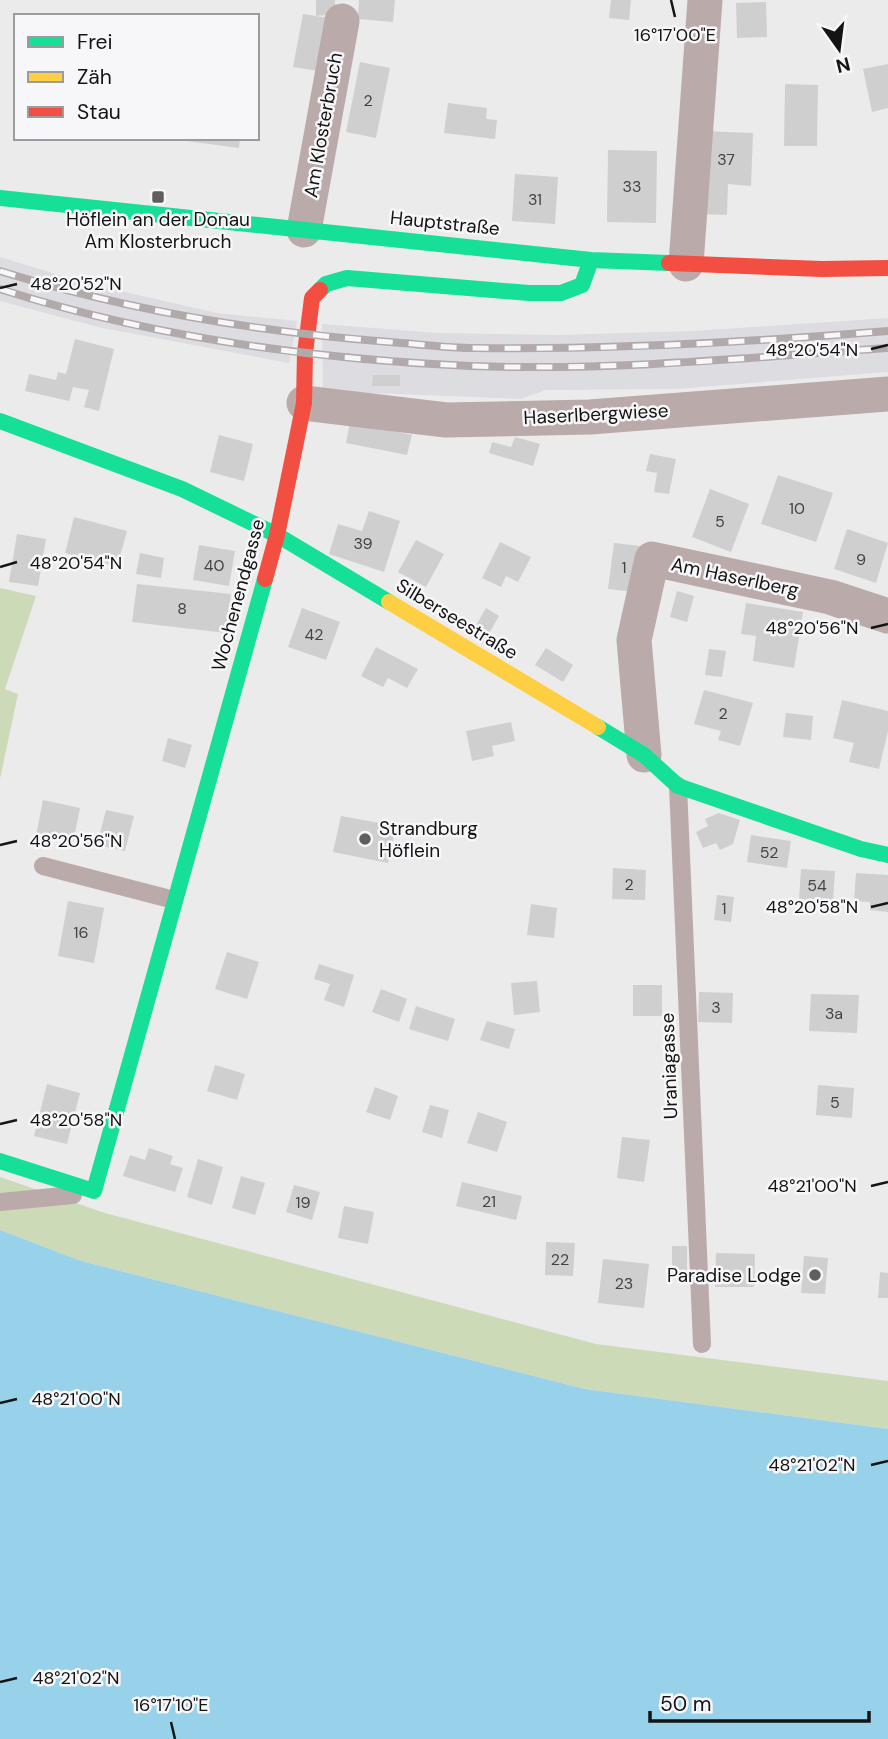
<svg xmlns="http://www.w3.org/2000/svg" width="888" height="1739" font-family="'DM Sans',sans-serif">
<style>
.built{fill:#dcdce1}
.green{fill:#cddab8}
.water{fill:#98d1ea}
.building{fill:#cfcfcf}
.lines{fill:none;stroke-linecap:round;stroke-linejoin:round}
.lane{stroke:#baa;stroke-width:18}
.street{stroke:#baa;stroke-width:35}
.fast{stroke:#16e098;stroke-width:16}
.slow{stroke:#ffcf43;stroke-width:16}
.jam{stroke:#f24e42;stroke-width:16}
.rail-casing{stroke:#b2aaaa;stroke-width:8}
.rail{stroke:#f7f7f9;stroke-width:5;stroke-dasharray:16;stroke-linecap:butt}
.ticks{fill:none;stroke:#141415;stroke-width:2.5}
.poi-dot{fill:#5f5f60;stroke:#f7f7f9;stroke-width:2.5}
.labels{text-anchor:middle;dominant-baseline:central;stroke-width:5;stroke-linejoin:round;paint-order:stroke}
.number-label{font-size:16px;fill:#434344}
.street-label{font-size:19px;fill:#141415;stroke:#f7f7f9}
.poi-label{font-size:19px;fill:#141415;stroke:#f7f7f9}
.ticks-label{font-size:18px;text-anchor:middle;fill:#141415;stroke:#f7f7f9;stroke-width:5;stroke-linejoin:round;paint-order:stroke}
</style>
<rect width="100%" height="100%" fill="#ebebeb"/>
<path class="built" d="M0 257 85 283 217 313 297 321 289 363 98 327 0 301Z
M888 318V372L676 389 546 390 521 399 374 393 362 400 323 393 322 324 437 333 559 335 693 331Z"/>
<path class="green" d="M0 588 36 596 5 689 18 694 0 779Z
M0 1177 105 1213 596 1344 888 1381V1429L585 1389 81 1261 0 1230Z"/>
<path class="water" d="M0 1230 81 1261 585 1389 888 1429V1739H0Z"/>
<path class="building" d="M316 0H335L336 14 316 16 335 19 325 72 293 67 303 14 316 16Z
M359 0H395L393 22 358 19Z
M611 0H631L629 20 609 18Z
M766 2 767 37 737 38 736 3Z
M360 62 390 68 376 138 346 132Z
M888 64V108L872 112 863 69Z
M785 84 818 85 817 146H784Z
M448 103 487 108 486 119 497 120 495 139 444 133Z
M702 131 753 133 751 186 728 184 727 215 698 214Z
M188 138H240L239 148 187 141Z
M608 150 657 151 656 223 607 222Z
M515 174 558 177 555 224 512 221Z
M75 339 114 349 99 411 84 407 89 390 73 387 69 401 25 391 29 374 56 380 58 372 66 374Z
M373 375H400V386H372Z
M350 422 412 435 407 455 346 443Z
M219 435 253 444 244 481 210 472Z
M515 437 540 444 533 466 489 453 492 442 511 447Z
M650 454 676 459 669 494 654 492 657 473 646 471Z
M778 475 833 493 816 542 761 524Z
M710 489 749 504 731 552 692 537Z
M369 511 400 521 384 572 329 554 338 524 362 531Z
M74 517 127 531 117 567 65 553Z
M847 529 888 543 876 583 834 569Z
M17 534 46 539 38 586 9 582Z
M416 540 444 554 426 587 398 572Z
M500 542 531 557 518 582 506 576 501 587 482 578Z
M614 543 640 546 635 592 608 589Z
M199 545 235 551 229 586 193 580Z
M140 553 164 558 161 578 136 574Z
M137 584 231 594 226 633 132 622Z
M677 591 694 596 687 622 670 617Z
M746 603 803 612 794 668 753 661 756 636 741 634Z
M302 608 340 622 326 660 288 647Z
M486 608 499 616 483 644 470 636Z
M376 647 418 669 407 688 388 678 383 687 361 676Z
M546 648 573 665 563 682 535 665Z
M709 649 726 651 722 677 705 675Z
M704 690 753 703 740 746 718 740 721 731 694 724Z
M842 700 888 711V731L879 769 849 762 854 743 833 738Z
M786 713 813 716 811 740 783 737Z
M511 722 515 741 492 746 494 756 472 761 466 731Z
M168 738 192 745 185 768 162 761Z
M43 800 80 808 73 843 36 836Z
M106 810 134 816 125 851 97 845Z
M719 813 740 820 733 844 720 850 716 843 703 848 696 832 708 826 705 819Z
M341 816 396 826 388 863 333 852Z
M751 835 791 841 787 868 747 862Z
M613 868 646 870 645 900 612 899Z
M801 869 835 871 833 901 799 899Z
M856 873 888 875V912L870 910V902L854 901Z
M717 895 734 897 731 922 714 920Z
M68 901 104 908 94 963 58 956Z
M531 904 557 908 554 938 527 935Z
M227 952 259 962 247 999 215 989Z
M319 964 354 975 344 1007 324 1000 330 984 314 979Z
M537 981 540 1012 514 1015 511 983Z
M633 985H662V1016H633Z
M381 989 407 999 399 1022 372 1012Z
M699 992 733 993 732 1023 698 1022Z
M811 994 859 995 857 1033 809 1031Z
M416 1006 455 1019 448 1041 409 1029Z
M487 1021 515 1029 509 1049 480 1040Z
M215 1065 245 1074 237 1100 207 1091Z
M47 1084 80 1093 67 1144 34 1136Z
M818 1085 854 1088 852 1118 816 1115Z
M375 1087 398 1096 390 1120 366 1112Z
M430 1105 449 1110 442 1138 422 1132Z
M478 1112 507 1122 497 1152 467 1143Z
M622 1137 650 1140 644 1182 617 1178Z
M149 1148 173 1156 170 1164 183 1168 175 1192 123 1176 130 1155 145 1160Z
M198 1159 223 1167 212 1205 187 1197Z
M241 1176 265 1183 255 1215 232 1208Z
M462 1182 522 1196 516 1220 456 1206Z
M294 1185 320 1192 312 1220 286 1212Z
M344 1206 374 1212 368 1244 338 1238Z
M546 1242 575 1243 573 1276 545 1275Z
M672 1246H687V1279H672Z
M716 1253 755 1254 754 1287H715Z
M804 1256 828 1258 825 1294 801 1293Z
M603 1259 649 1264 644 1308 598 1303Z
M880 1272 888 1273V1298H878Z"/>
<g class="lines">
<path class="lane" d="M678 786 702 1344
M43 866 174 900
M0 1202 73 1195"/>
<path class="street" d="M304 230 342 21
M686 264 705 0
M304 403 446 420 590 417 888 394
M644 755 634 640 652 559 830 597 888 616"/>
<path class="fast" d="M0 198 591 260 669 263
M320 290 326 284 347 278 529 293H561L582 285 591 260
M0 421 182 489 277 535 389 602
M598 727 644 755 678 786 861 849 888 855
M0 1161 94 1191 265 579"/>
<path class="slow" d="M389 602 598 727"/>
<path class="jam" d="M669 263 822 269 888 268
M265 579 277 535 304 403 305 353 312 298 320 290"/>
<defs>
<path id="rail" d="M0 271C126 310 259 332 390 342 418 344 447 348 475 348 613 350 751 342 888 331
M0 289C151 337 311 359 470 366 609 371 749 358 888 348"/>
</defs>
<use href="#rail" class="rail-casing"/>
<use href="#rail" class="rail"/>
</g>
<path class="ticks" d="M671 0 675 17M0 288 17 284M871 349 888 345M0 567 17 562M871 628 888 624M0 845 17 841M871 907 888 903M0 1124 17 1120M871 1186 888 1182M0 1403 17 1399M871 1465 888 1461M0 1682 17 1678M171 1722 175 1739"/>
<g class="poi-dot">
<rect x="151" y="190" width="14" height="14" rx="3.5"/>
<circle cx="365" cy="839" r="7"/>
<circle cx="815" cy="1275" r="7"/>
</g>
<g class="labels">
<g class="number-label">
<text x="368" y="100">2</text>
<text x="726" y="159">37</text>
<text x="632" y="186">33</text>
<text x="535" y="199">31</text>
<text x="797" y="508">10</text>
<text x="720" y="521">5</text>
<text x="363" y="543">39</text>
<text x="861" y="559">9</text>
<text x="214" y="565">40</text>
<text x="624" y="567">1</text>
<text x="182" y="608">8</text>
<text x="314" y="634">42</text>
<text x="723" y="713">2</text>
<text x="769" y="852">52</text>
<text x="629" y="884">2</text>
<text x="817" y="885">54</text>
<text x="724" y="908">1</text>
<text x="81" y="932">16</text>
<text x="716" y="1007">3</text>
<text x="834" y="1013">3a</text>
<text x="835" y="1102">5</text>
<text x="489" y="1201">21</text>
<text x="303" y="1202">19</text>
<text x="560" y="1259">22</text>
<text x="624" y="1283">23</text>
</g>
<g class="street-label">
<text transform="translate(323 125) rotate(-80)">Am Klosterbruch</text>
<text transform="translate(445 223) rotate(6)">Hauptstraße</text>
<text transform="translate(596 414) rotate(-3)">Haserlbergwiese</text>
<text transform="translate(735 577) rotate(12)">Am Haserlberg</text>
<text transform="translate(238 595) rotate(-75)">Wochenendgasse</text>
<text transform="translate(457 619) rotate(31)">Silberseestraße</text>
<text transform="translate(669 1066) rotate(-92)">Uraniagasse</text>
</g>
<g class="poi-label">
<text x="158" y="219">Höflein an der Donau<tspan x="158" dy="22">Am Klosterbruch</tspan></text>
<text x="379" y="828" text-anchor="start">Strandburg<tspan x="379" dy="22">Höflein</tspan></text>
<text x="801" y="1275" text-anchor="end">Paradise Lodge</text>
</g>
</g>
<g class="ticks-label">
<text x="675" y="41">16°17'00"E</text>
<text x="76" y="290">48°20'52"N</text>
<text x="812" y="356">48°20'54"N</text>
<text x="76" y="569">48°20'54"N</text>
<text x="812" y="634">48°20'56"N</text>
<text x="76" y="847">48°20'56"N</text>
<text x="812" y="913">48°20'58"N</text>
<text x="76" y="1126">48°20'58"N</text>
<text x="812" y="1192">48°21'00"N</text>
<text x="76" y="1405">48°21'00"N</text>
<text x="812" y="1471">48°21'02"N</text>
<text x="76" y="1684">48°21'02"N</text>
<text x="171" y="1711">16°17'10"E</text>
</g>
<rect x="14" y="14" width="245" height="126" fill="#f7f7f9" stroke="#9c9c9e" stroke-width="2"/>
<rect x="28" y="37" width="35" height="10" fill="#16e098" stroke="#9c9c9e" stroke-width="2"/>
<text x="77" y="49" font-size="21" fill="#141415">Frei</text>
<rect x="28" y="72" width="35" height="10" fill="#ffcf43" stroke="#9c9c9e" stroke-width="2"/>
<text x="77" y="84" font-size="21" fill="#141415">Zäh</text>
<rect x="28" y="107" width="35" height="10" fill="#f24e42" stroke="#9c9c9e" stroke-width="2"/>
<text x="77" y="119" font-size="21" fill="#141415">Stau</text>
<g transform="translate(839 49) rotate(166)" stroke="#f7f7f9" stroke-width="5" paint-order="stroke">
<path d="M0-5L12 26L0 18L-12 26Z" fill="#141415"/>
<text y="-10" font-size="19" font-weight="bold" text-anchor="middle" fill="#141415">N</text>
</g>
<path d="M650 1711v10h219v-10" fill="none" stroke="#141415" stroke-width="3.5"/>
<text x="660" y="1711" font-size="21" fill="#141415" stroke="#f7f7f9" stroke-width="5" paint-order="stroke">50 m</text>
</svg>
